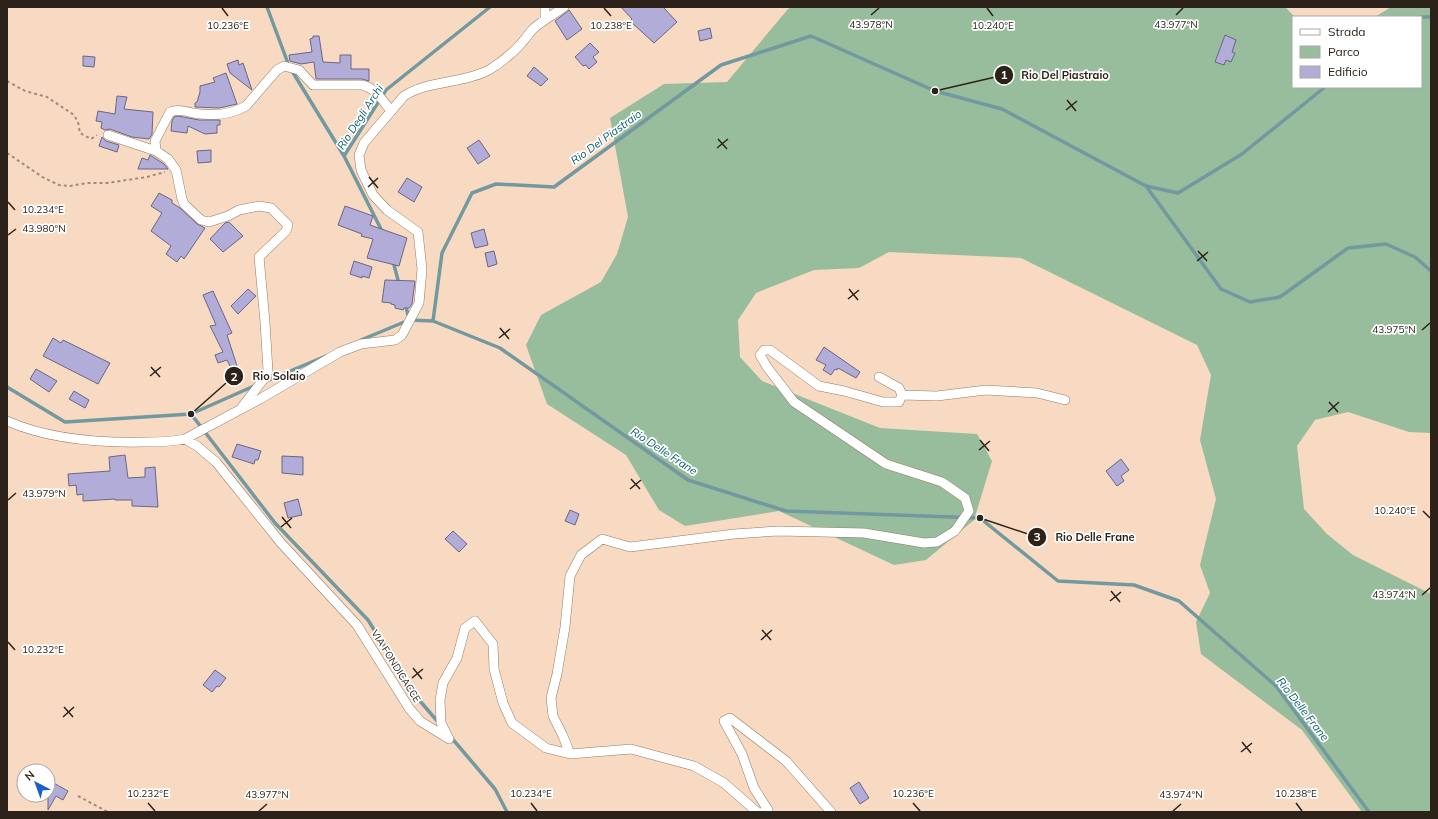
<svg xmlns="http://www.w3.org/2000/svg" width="1438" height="819" font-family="Mulish,sans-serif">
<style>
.green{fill:#97bd9c}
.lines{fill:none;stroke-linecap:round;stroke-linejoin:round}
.stream{stroke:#7299a0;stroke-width:3.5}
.building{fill:#b2acd9;stroke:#6a6683}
.street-casing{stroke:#947b64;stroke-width:10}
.path{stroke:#a08b78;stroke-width:2;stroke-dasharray:3 3;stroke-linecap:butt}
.street{stroke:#fff;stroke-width:9}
.ticks{fill:none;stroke:#2d2219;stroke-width:1.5}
.labels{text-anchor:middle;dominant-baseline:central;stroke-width:3.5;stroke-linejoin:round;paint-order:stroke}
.street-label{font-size:10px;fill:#2d2219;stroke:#fff}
.water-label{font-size:11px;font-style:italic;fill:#075e6c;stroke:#fff}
.ticks-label{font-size:10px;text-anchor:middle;fill:#2d2219;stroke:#fff;stroke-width:3.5;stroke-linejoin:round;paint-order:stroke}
.leader{fill:none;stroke:#2d2219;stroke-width:1.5}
.callout-dot{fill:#2d2219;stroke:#fff;stroke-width:1.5}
.mark-label{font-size:12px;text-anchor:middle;font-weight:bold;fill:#fff}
.callout-label{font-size:11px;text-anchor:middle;font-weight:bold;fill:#2d2219;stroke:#fff;stroke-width:3.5;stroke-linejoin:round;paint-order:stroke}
</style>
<rect width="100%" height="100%" fill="#f7dac1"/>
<path class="green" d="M792 7H1285L1295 17H1293V87H1421V17H1375L1391 7H1431V433L1409 432 1348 412 1315 420 1297 446 1304 509 1327 534 1353 555 1431 594V812H1362L1302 730 1201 654 1196 622 1210 593 1200 565 1216 499 1200 440 1211 375 1197 345 1021 258 889 252 859 268 814 270 756 293 738 320 740 357 762 381 880 428 977 434 992 461 974 520 926 560 894 565 779 511 685 526 659 510 626 455 547 404 526 345 541 315 601 282 617 254 628 217 610 118 664 84 727 82 788 9Z"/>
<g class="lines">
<path class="stream" d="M267 7 289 66 344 156
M1421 17H1431
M1146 186 1178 193 1242 154 1325 87
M383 233 344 156 386 90 490 7
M393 261 399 284
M405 303 409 319
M433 321 442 253 472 193 496 184 554 187 721 65 811 36 935 91 1002 109 1146 186 1221 289 1250 302 1280 297 1348 248 1386 244 1415 257 1431 271
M361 340 409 320 433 321 500 348 688 480 786 511 980 518 1058 581 1134 585 1179 601 1276 686 1369 812
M264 382 326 356
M7 387 65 422 191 414 254 386
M191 414 275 523 368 620 414 694 438 722
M450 736 495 789 507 812"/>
</g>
<path class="building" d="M621 7H663L677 22 654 43 630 21 632 19Z
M569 10 582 29 567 40 555 21Z
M710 28 712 38 700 41 698 31Z
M1225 35 1236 40 1232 52 1235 53 1231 62 1226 60 1224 65 1215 62Z
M313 36H319L323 62 340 63V55H351V69H369V81L362 79H316L314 62 301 64 290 61 289 55 312 52 310 39 313 38Z
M590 43 599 52 593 57 597 62 589 69 586 65 583 66 575 57Z
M83 56 95 57 94 67 83 66Z
M238 60 239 65 243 63 252 90 230 73 227 64Z
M534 67 548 79 541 86 527 76Z
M226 73 237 104 219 108 195 107V103L197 102 200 92V86L215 82 213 78Z
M117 96 127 97 124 109 153 112 152 134 149 139 132 137 110 129 105 130 101 128 102 122 96 121 98 111 115 114Z
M178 116 199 120H220V125H217V133L205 134 188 126 187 133 171 131 172 121 174 117Z
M102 137 106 141 119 145 117 152 99 146Z
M479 140 490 156 478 164 467 148Z
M211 150V162L198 163 197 151Z
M150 155 164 164 168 169H138L142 158 148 160Z
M407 178 422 187 414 202 398 192Z
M159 193 172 200V203L180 208 197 224 205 228 184 259 181 256 177 262 166 254 171 246 151 231 162 213 151 206Z
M345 206 373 216 370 225 407 238 399 266 367 258 373 239 361 236 362 234 338 225Z
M229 222 243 236 223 252 210 239 225 223Z
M484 229 488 245 475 248 471 233Z
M494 251 497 264 488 267 485 253Z
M354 261 372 267 369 278 362 276V278L350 274Z
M385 280 415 281 412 304 409 308H404L403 310 395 308V305L391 304V303L382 302Z
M248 289 256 296 238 314 231 306Z
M213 291 232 333 227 335 239 372 234 374 227 360 218 363 215 355 223 352 210 326 216 325 203 295Z
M53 338 61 343 63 340 110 363 98 384 43 356Z
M824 347 860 372 856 378 838 368 837 370 835 369 831 375 823 370 826 365 816 360Z
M36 369 57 381 49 392 30 379Z
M74 391 89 400 85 408 69 399Z
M237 444 261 451 258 460H255L254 464 232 457Z
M125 455 128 478 145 477V468L155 467 158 507 132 506V500H115V499L83 501V494L77 495 76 485 69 486 68 474 110 471 109 457Z
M282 456 303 457V475L282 473Z
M1121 459 1129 470 1121 476 1124 481 1117 486 1106 471Z
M298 499 302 515 288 518 284 503Z
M570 510 579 514 575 525 565 521Z
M453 531 467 544 459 552 445 539Z
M215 670 226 678 219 687 217 686 212 692 203 685Z
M48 780 68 791 63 800 56 796 48 810Z
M859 782 869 798 860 804 850 788Z"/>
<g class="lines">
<defs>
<path id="street" d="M545 7V19
M108 135 156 151 168 159 176 170 182 199 184 204 201 220 209 222 228 216 239 210 259 206 271 208 288 225 286 231 259 257 265 322 268 371 263 380 242 407
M156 151 155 141 170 112C177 109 186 111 193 113 211 116 229 116 246 106L277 70 284 66 299 70 313 85H362C376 88 382 100 391 111
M902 395 937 396 986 390 1037 393 1065 400
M7 421C48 439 101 443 145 442 159 442 172 442 185 439L197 446 216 462 281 543 357 625 409 708 420 721 449 739 441 723 440 700 443 683 457 658 465 628 475 621 493 644 494 669 503 703 512 723 546 748 570 754 631 749 694 766 724 783 757 812
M185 439 260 399 340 352 361 344 395 340 402 335 419 303 422 269 418 232 387 210 373 195 361 170 359 155 364 143 404 96C429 80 462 84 489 70 499 64 510 55 518 47 524 41 528 34 534 28 544 20 554 14 564 7
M570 754 563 736 553 716 551 698 557 674 565 627 570 576 581 555 602 539 630 547 734 534 778 531 864 533 924 543 937 542 955 531 969 511 965 498 942 482 886 464 794 402 767 367 760 355 764 350H770L819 386 844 391 883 402H899L902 395 899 388 879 377
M763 812 768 810 754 788 742 754 724 721 730 718 786 761 831 812"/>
</defs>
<use href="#street" class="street-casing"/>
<path class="path" d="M7 81 25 91 47 97 74 115 78 122 80 133 91 139 97 135
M7 153 44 178 59 185 70 186 87 183H107L147 177 165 172
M78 796 108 812"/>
<use href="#street" class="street"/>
</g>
<path class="ticks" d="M222 8 228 16M604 8 611 16M987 8 993 16M871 15 879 8M1176 15 1183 8M1067 100 1076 111M1066 110 1077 101M718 139 727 149M717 148 728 139M369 177 378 188M368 187 378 178M8 202 15 210M8 235 16 229M1198 251 1207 261M1197 261 1208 252M849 289 858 300M848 299 859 290M500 328 509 339M1422 330 1430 323M499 338 510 329M151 367 160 377M150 376 161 367M1329 402 1338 412M1328 412 1339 402M980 440 989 451M979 450 990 441M631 479 640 489M630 489 641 480M8 500 16 493M1423 511 1430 518M282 517 291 528M281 527 292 518M1111 591 1120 602M1422 595 1430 588M1110 601 1121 592M762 630 771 640M761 640 772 630M8 642 15 650M413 668 422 679M412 678 423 669M64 707 73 717M63 717 74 707M1242 742 1251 753M1241 752 1252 743M148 803 155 811M531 803 537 811M913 803 920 811M1296 803 1302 811M259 811 267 804M1173 811 1181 804"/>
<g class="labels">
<g class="street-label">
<text transform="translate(396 666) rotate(58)">VIA FONDICACCE</text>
</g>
<g class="water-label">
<text transform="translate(360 117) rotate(-57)">Rio Degli Archi</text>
<text transform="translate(606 137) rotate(-36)">Rio Del Piastraio</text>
<text transform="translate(664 451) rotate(33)">Rio Delle Frane</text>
<text transform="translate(1303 709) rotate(52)">Rio Delle Frane</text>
</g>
</g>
<g class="ticks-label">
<text x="871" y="28">43.978°N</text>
<text x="1176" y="28">43.977°N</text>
<text x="228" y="29">10.236°E</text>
<text x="611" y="29">10.238°E</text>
<text x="993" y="29">10.240°E</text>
<text x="43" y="213">10.234°E</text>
<text x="44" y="232">43.980°N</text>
<text x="1394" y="333">43.975°N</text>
<text x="44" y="497">43.979°N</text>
<text x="1395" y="514">10.240°E</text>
<text x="1394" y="598">43.974°N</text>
<text x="43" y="653">10.232°E</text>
<text x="148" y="797">10.232°E</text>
<text x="531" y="797">10.234°E</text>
<text x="913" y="797">10.236°E</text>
<text x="1296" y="797">10.238°E</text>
<text x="267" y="798">43.977°N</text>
<text x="1181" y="798">43.974°N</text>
</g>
<path class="leader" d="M935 91L1004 75M191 414L234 376M980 518L1037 537"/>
<g class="callout-dot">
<circle cx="935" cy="91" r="4"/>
<circle cx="191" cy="414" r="4"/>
<circle cx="980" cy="518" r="4"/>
<circle cx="1004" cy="75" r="10"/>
<circle cx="234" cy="376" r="10"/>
<circle cx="1037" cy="537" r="10"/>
</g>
<g class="mark-label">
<text x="1004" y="79">1</text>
<text x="234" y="381">2</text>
<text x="1037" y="541">3</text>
</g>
<g class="callout-label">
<text x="1065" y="79">Rio Del Piastraio</text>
<text x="279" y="380">Rio Solaio</text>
<text x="1095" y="541">Rio Delle Frane</text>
</g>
<rect width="1438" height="819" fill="none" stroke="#2d2219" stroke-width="16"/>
<rect x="1292" y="16" width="130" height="72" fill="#ffffff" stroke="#aba7a3"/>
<rect x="1300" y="29" width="20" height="6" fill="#ffffff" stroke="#aba7a3"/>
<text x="1328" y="36" font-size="12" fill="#2d2219">Strada</text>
<rect x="1300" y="46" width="20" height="12" fill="#97bd9c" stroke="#aba7a3"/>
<text x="1328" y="56" font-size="12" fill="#2d2219">Parco</text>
<rect x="1300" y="66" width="20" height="12" fill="#b2acd9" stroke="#aba7a3"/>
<text x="1328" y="76" font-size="12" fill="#2d2219">Edificio</text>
<g transform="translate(36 783) rotate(319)"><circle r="19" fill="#ffffff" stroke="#aba7a3"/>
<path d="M0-3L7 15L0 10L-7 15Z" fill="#1960cb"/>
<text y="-6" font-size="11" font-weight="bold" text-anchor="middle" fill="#2d2219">N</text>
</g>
</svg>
